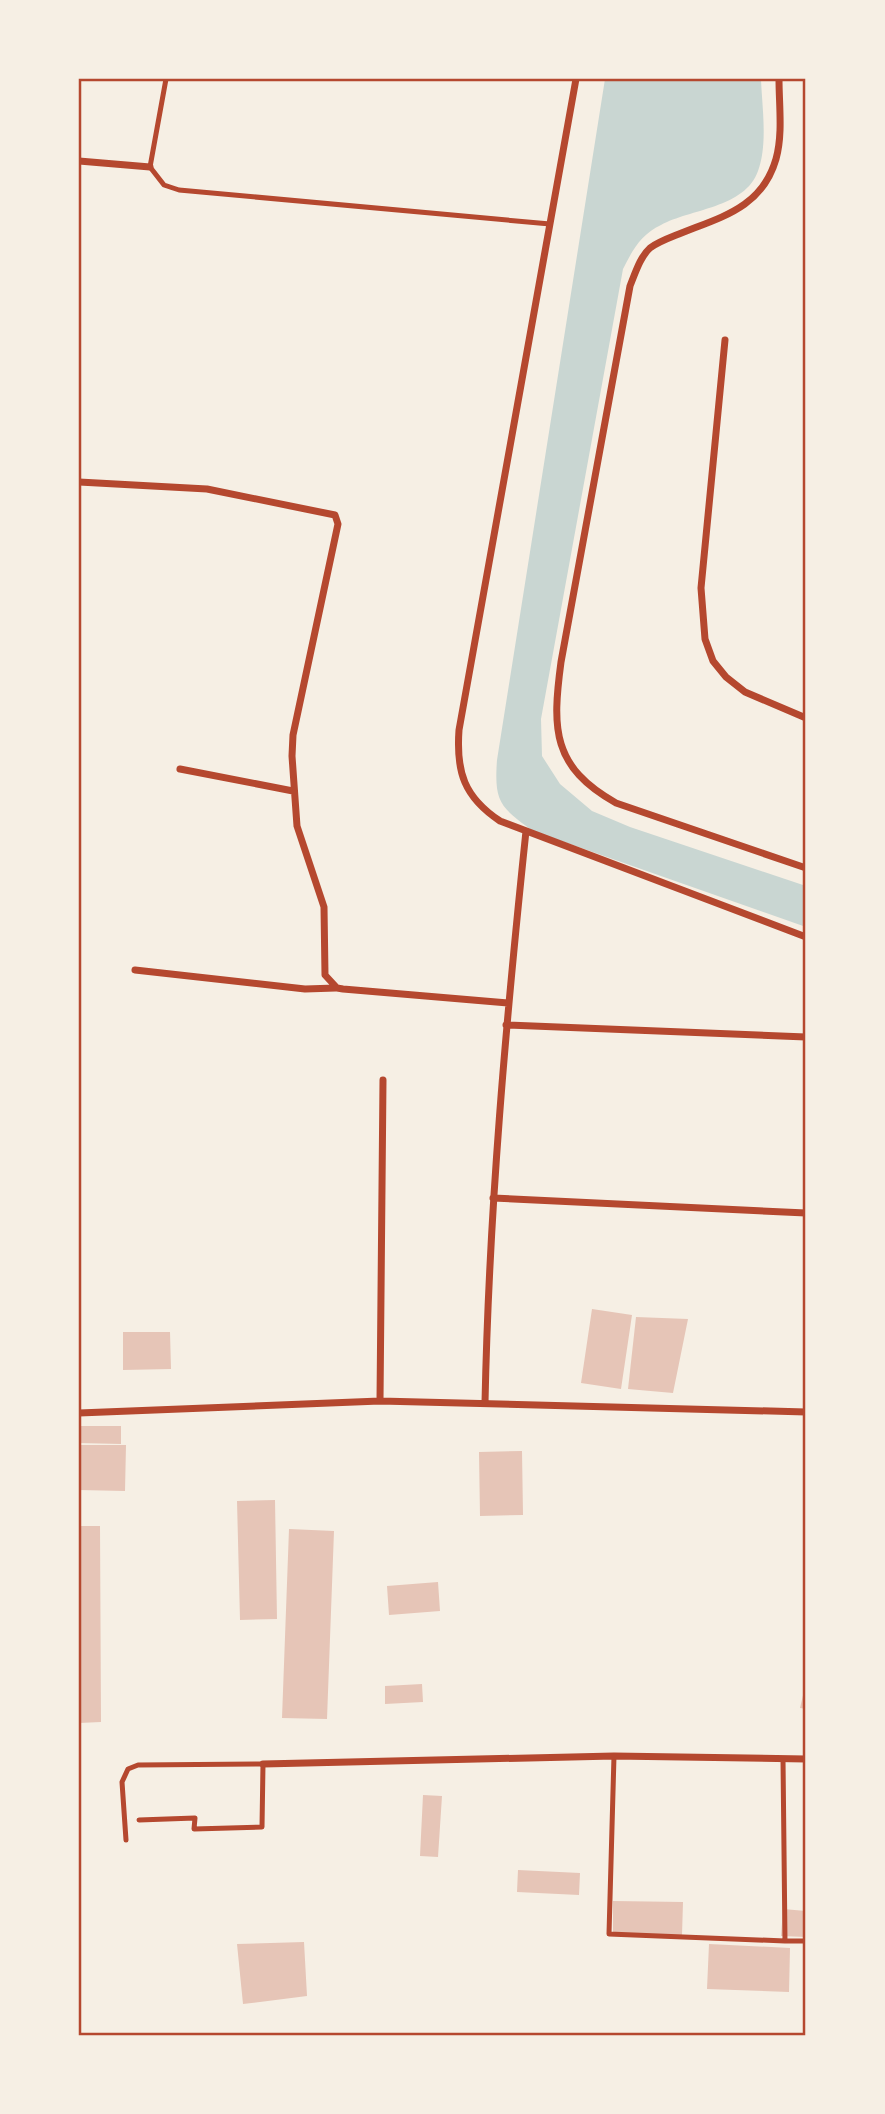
<svg xmlns="http://www.w3.org/2000/svg" width="885" height="2114" font-family="'Exo 2',sans-serif">
<style>
.water{fill:#c9d6d2}
.building{fill:#e6c5b7}
.lines{fill:none;stroke-linecap:round;stroke-linejoin:round}
.service{stroke:#b5482f;stroke-width:5}
.minor{stroke:#b5482f;stroke-width:7}
.neatline{fill:none;stroke:#b5482f;stroke-width:2.5}
</style>
<rect width="100%" height="100%" fill="#f6efe4"/>
<path class="water" d="M605 79H761C762 107 768 144 758 171 745 208 690 209 661 225 641 234 632 251 623 269L541 719 542 756 560 784 592 811 630 827 806 886V927L533 831C500 807 494 802 497 760Z"/>
<path class="building" d="M592 1309 632 1315 621 1389 581 1383Z
M636 1317 688 1319 673 1393 628 1389Z
M123 1332H170L171 1369 123 1370Z
M79 1426H121V1444L79 1443Z
M79 1445H126L125 1491 79 1490Z
M522 1451 523 1515 480 1516 479 1452Z
M275 1500 277 1619 240 1620 237 1501Z
M79 1526H100L101 1722 79 1723Z
M289 1529 334 1531 327 1719 282 1718Z
M438 1582 440 1611 389 1615 387 1586Z
M422 1684 423 1702 385 1704V1686Z
M805 1687H806V1709L800 1708Z
M423 1795 442 1796 438 1857 420 1856Z
M518 1870 580 1873 579 1895 517 1892Z
M613 1901 683 1902 682 1935 613 1934Z
M783 1909 806 1911V1937L781 1936Z
M304 1942 307 1996 243 2004 237 1944Z
M709 1944 790 1948 789 1992 707 1989Z"/>
<g class="lines">
<path class="service" d="M166 79 150 167 164 185 179 190 550 224
M614 1756 609 1934 785 1941
M783 1759 785 1941H806
M126 1840 122 1782 128 1769 138 1765 263 1764 262 1827 194 1829 195 1818 139 1820"/>
<path class="minor" d="M576 79 459 730C456 772 464 797 500 821L806 937
M779 79C779 105 783 134 776 159 762 208 721 217 679 234 669 238 658 242 650 248 640 257 635 274 630 286L561 662C552 729 552 767 616 803L806 868
M79 161 150 167
M725 340 701 588 705 639 713 661 726 677 745 692 806 718
M79 482 207 489 335 515 338 524 293 735 292 756 297 826 324 907 325 975 337 988 343 989 508 1003
M180 769 293 791
M135 970 305 989 336 988
M506 1025 806 1037
M493 1198 806 1213
M380 1401 383 1080
M485 1403C489 1211 506 1021 526 831
M79 1413 380 1401 806 1412
M263 1764 614 1756 806 1759"/>
</g>
<rect width="885" height="2114" fill="none" stroke="#f6efe4" stroke-width="161"/>
<rect x="80" y="80" width="724" height="1954" class="neatline"/>
</svg>
